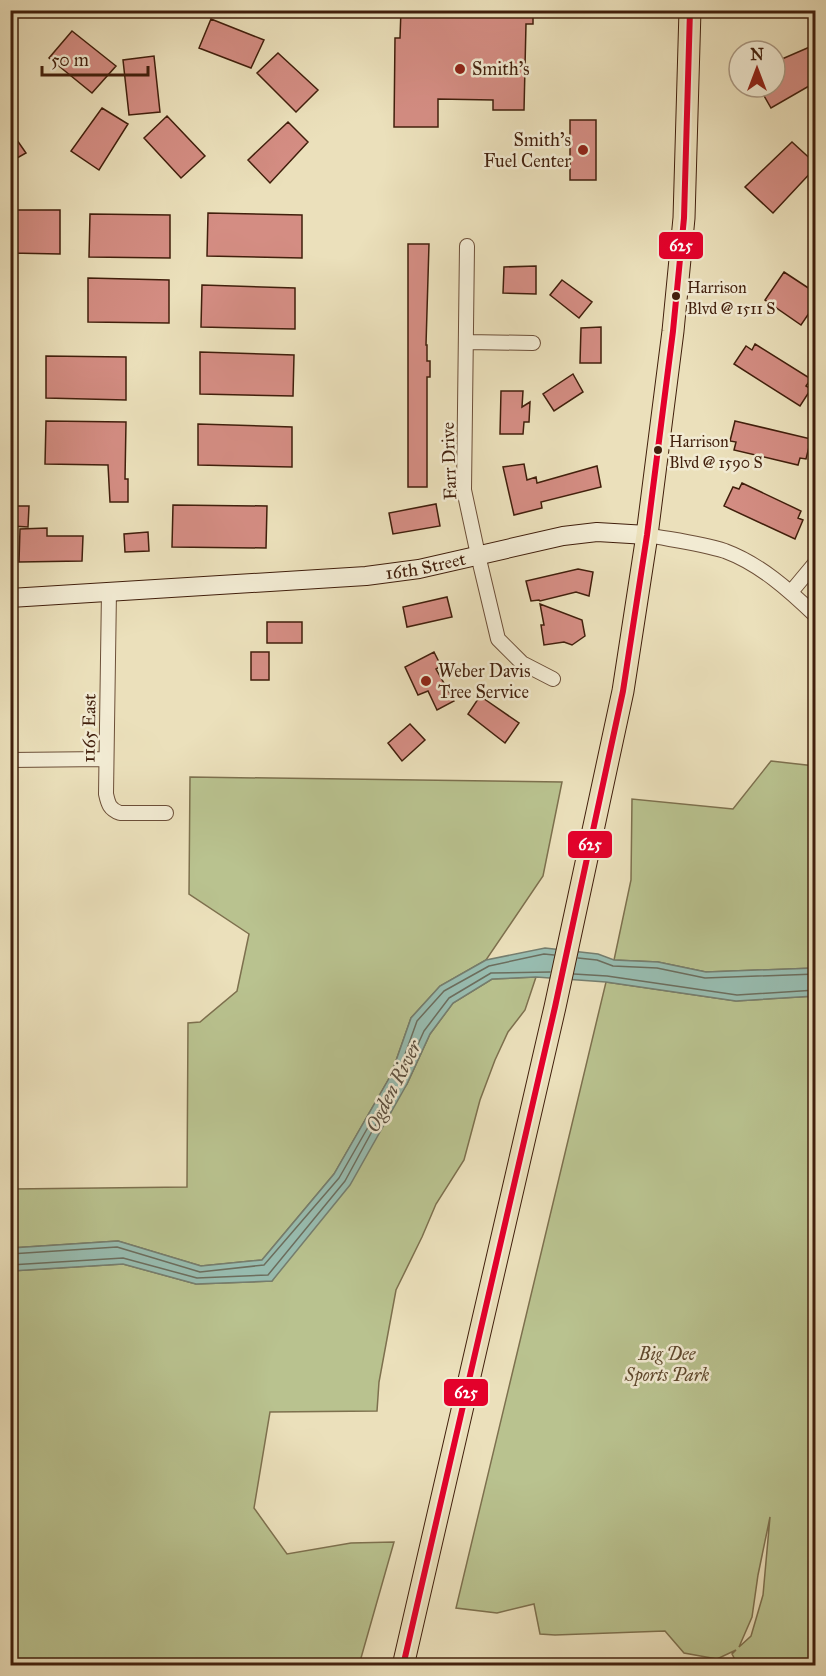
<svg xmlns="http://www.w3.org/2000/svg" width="826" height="1676" font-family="'IM FELL Great Primer',serif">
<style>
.green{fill:#b9c28f;stroke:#7d704e;stroke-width:1.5;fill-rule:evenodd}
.water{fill:#98bdb1;stroke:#757e6f;stroke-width:1.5}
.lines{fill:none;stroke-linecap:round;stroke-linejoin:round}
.shore{stroke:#6c6e5e;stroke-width:1.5}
.building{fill:#d48d83;stroke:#411f0c;stroke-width:1.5}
.street-casing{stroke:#6c4f38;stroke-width:16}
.secondary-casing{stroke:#411f0c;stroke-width:20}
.primary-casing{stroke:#411f0c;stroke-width:23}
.street{stroke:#f2ebd3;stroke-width:14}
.secondary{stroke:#f2ebd3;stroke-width:18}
.primary{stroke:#ebe0bb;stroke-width:21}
.bus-1-casing{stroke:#f2ebd3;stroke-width:10}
.bus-1{stroke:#e4002b;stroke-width:6}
.poi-dot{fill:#8f2418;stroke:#f2ebd3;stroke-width:2}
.bus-dot{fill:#411f0c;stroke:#f2ebd3;stroke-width:2}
.labels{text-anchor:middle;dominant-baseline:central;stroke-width:5;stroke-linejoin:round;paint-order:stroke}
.bus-label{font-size:16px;fill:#411f0c;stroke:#f2ebd3;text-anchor:start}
.poi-label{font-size:18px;fill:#411f0c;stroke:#f2ebd3;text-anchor:start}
.street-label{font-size:18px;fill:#411f0c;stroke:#f2ebd3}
.park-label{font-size:18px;font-style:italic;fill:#5f482d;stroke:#f2ebd3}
.water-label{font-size:20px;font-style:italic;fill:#5b4e3e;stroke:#f2ebd3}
.line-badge{stroke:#f2ebd3;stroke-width:2}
.badge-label{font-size:16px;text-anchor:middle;font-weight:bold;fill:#fff}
</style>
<rect width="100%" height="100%" fill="#ebe0bb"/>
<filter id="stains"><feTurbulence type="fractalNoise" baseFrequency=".00333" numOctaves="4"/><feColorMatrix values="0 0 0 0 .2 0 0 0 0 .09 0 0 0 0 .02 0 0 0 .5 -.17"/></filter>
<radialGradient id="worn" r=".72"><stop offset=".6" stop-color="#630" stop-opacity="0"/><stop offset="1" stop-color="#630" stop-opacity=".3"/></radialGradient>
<path class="green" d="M771 761 815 766V968L706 972 658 962 614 960 631 880 632 799 733 809Z
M190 777 562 782 543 876 486 960 440 986 411 1018 391 1075 334 1174 262 1260 201 1266 118 1241 11 1248V1189L187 1187 188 1023 200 1022 237 991 249 934 189 894Z
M536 977 525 1010 508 1032 495 1060 480 1100 464 1160 436 1204 422 1237 396 1290 379 1382 377 1411 270 1412 254 1508 287 1554 351 1543 394 1542 359 1665 11 1666V1271L123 1264 196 1284 272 1281 407 1084 430 1034 453 1003 492 979Z
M606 982 736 1001 815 996V1665H738L732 1654 736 1650 717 1659 684 1653 665 1631 555 1635 540 1634 534 1604 497 1613 456 1608ZM770 1517 763 1595 751 1636 739 1647 752 1617 758 1575Z"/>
<path class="water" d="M545 948 598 954 614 960 658 962 706 972 815 968V996L736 1001 606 982 536 977 492 979 453 1003 430 1034 407 1084 350 1185 272 1281 196 1284 123 1264 11 1271V1248L118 1241 201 1266 262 1260 334 1174 391 1075 411 1018 440 986 486 960Z"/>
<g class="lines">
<path class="shore" d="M578 958 597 960 613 966 657 968 705 978 816 974
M550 972 491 973 449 998 424 1031 403 1077 401 1078 398 1077V1074L417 1021 444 991 489 966 544 954 554 955
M574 974 607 976 737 995 816 990
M10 1254 117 1247 200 1272 264 1265 339 1178 383 1101 386 1100 388 1102 345 1181 268 1275 197 1278 123 1258 10 1265"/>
</g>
<path class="building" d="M401 10H533V24H526L524 110H493V100L438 99V127H394L395 38H400Z
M211 19 264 40 251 68 199 48Z
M72 31 116 66 92 93 49 58Z
M812 46 816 52V82L771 108 759 87H775V62Z
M278 53 318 90 296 112 257 73Z
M154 56 160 112 129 115 123 60Z
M102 108 128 124 99 170 71 151Z
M167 116 205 156 181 178 144 138Z
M570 120H596V180H570Z
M288 122 308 142 270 183 248 160Z
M10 130 26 153 10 162Z
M792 142 816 164V167L773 213 745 187Z
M10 210H60V254L10 253Z
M208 213 302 215V258L207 256Z
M90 214 170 215V258L89 257Z
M408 244H429L426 345H427V361H430V377H427V487H408Z
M536 266V294L503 293 504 267Z
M784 272 816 293V303L801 325 765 300Z
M88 278 169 280V323L88 322Z
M562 280 592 302 579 318 550 295Z
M202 285 295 288V329L201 327Z
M601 327V363H580L581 328Z
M755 344 811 379 806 386 811 389 800 406 734 364 746 346 752 350Z
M200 352 294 355 293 396 200 394Z
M46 356 126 357V400L46 398Z
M573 374 583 392 554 411 543 394Z
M501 391H523L522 407 530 402 529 422H524L523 434H500Z
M46 421 126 422 125 479H128V502H110L108 465 45 464Z
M735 421 811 439 806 459 800 458 798 465 734 450 736 442 730 441Z
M198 424 292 427V467L198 465Z
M524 464 527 480 536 477 537 483 597 466 601 487 541 502 542 508 514 515 503 467Z
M742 483 801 511 798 518 803 520 795 539 724 506 733 487 739 489Z
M436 504 440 526 393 534 389 513Z
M173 505 267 506 266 548 172 547Z
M12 506H29L28 527 12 526Z
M47 528V536H83L82 561 19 562 20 529Z
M148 532 149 551 125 552 124 534Z
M578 569 593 572 589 596 576 592 540 601 539 600 531 601 526 581Z
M447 597 452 617 407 627 403 607Z
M540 604 582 620 585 636 572 645 564 642 544 645 541 625H544Z
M267 622H302V643H267Z
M251 652H269V680H251Z
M434 652 441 666 436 669 454 701 437 710 428 691 418 695 405 667Z
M480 696 519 723 505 743 468 714Z
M410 724 425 740 402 761 388 743Z"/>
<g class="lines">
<defs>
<path id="street" d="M467 246 464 490 478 555 498 639 522 663 553 679
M467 342 533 343
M647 535C673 540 700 543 725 551 760 564 789 590 816 616
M109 591 106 794C108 803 109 809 120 813H166
M791 592 816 562
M10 760 106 759"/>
<g id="secondary">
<path id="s1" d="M10 598 366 576 419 569 563 536 597 532 647 535"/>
</g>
<path id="primary" d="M403 1666 555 1007 623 691 647 535 673 331 684 218 690 10"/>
</defs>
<use href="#street" class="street-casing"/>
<use href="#secondary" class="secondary-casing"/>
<use href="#primary" class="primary-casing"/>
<use href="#street" class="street"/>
<use href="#secondary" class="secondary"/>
<use href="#primary" class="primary"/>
<defs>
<path id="bus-1" d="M403 1666 555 1007 623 691 647 535 673 331 684 218 690 10"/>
</defs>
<use href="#bus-1" class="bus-1-casing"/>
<use href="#bus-1" class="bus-1"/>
</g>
<g class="poi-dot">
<circle cx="460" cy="69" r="6"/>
<circle cx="583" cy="150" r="6"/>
<circle cx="426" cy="681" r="6"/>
</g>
<g class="bus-dot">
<circle cx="676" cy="296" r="5"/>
<circle cx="658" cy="450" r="5"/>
</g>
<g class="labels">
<g class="bus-label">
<text x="687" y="287">Harrison<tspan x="687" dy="21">Blvd @ 1511 S</tspan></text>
<text x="669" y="441">Harrison<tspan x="669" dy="21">Blvd @ 1590 S</tspan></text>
</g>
<g class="poi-label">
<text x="472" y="69">Smith's</text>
<text x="571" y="140" text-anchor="end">Smith's<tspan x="571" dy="21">Fuel Center</tspan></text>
<text x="438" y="671">Weber Davis<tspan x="438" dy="21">Tree Service</tspan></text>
</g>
<g class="street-label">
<text transform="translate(449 461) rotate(-92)">Farr Drive</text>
<text stroke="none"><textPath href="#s1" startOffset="417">16th Street</textPath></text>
<text transform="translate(89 728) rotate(-89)">1165 East</text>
</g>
<g class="park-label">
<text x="667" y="1354">Big Dee<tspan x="667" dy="21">Sports Park</tspan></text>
</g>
<g class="water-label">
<text transform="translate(393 1086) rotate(-63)">Ogden River</text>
</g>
</g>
<g class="line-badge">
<rect x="658" y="231" width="46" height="29" rx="6" fill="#e4002b"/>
<rect x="567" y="830" width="46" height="29" rx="6" fill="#e4002b"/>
<rect x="443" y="1378" width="46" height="29" rx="6" fill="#e4002b"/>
</g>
<g class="badge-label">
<text x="681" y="251">625</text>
<text x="590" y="850">625</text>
<text x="466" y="1398">625</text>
</g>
<rect width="826" height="1676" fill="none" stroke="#ebe0bb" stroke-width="36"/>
<rect x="12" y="12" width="802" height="1652" fill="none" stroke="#411f0c" stroke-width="3"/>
<rect x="18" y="18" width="790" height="1640" fill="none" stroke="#411f0c" stroke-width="1.5"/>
<g transform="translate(757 69)"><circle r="28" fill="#f2ebd3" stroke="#ab9983" stroke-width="1.5"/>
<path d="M0-4.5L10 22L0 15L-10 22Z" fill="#8f2418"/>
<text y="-9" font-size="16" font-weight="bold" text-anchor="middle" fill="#411f0c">N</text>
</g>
<path d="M42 66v9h106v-9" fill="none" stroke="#411f0c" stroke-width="3"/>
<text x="51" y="66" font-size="18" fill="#411f0c" stroke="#f2ebd3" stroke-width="4.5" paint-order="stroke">50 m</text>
<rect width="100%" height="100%" filter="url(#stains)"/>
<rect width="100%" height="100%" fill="url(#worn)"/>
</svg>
